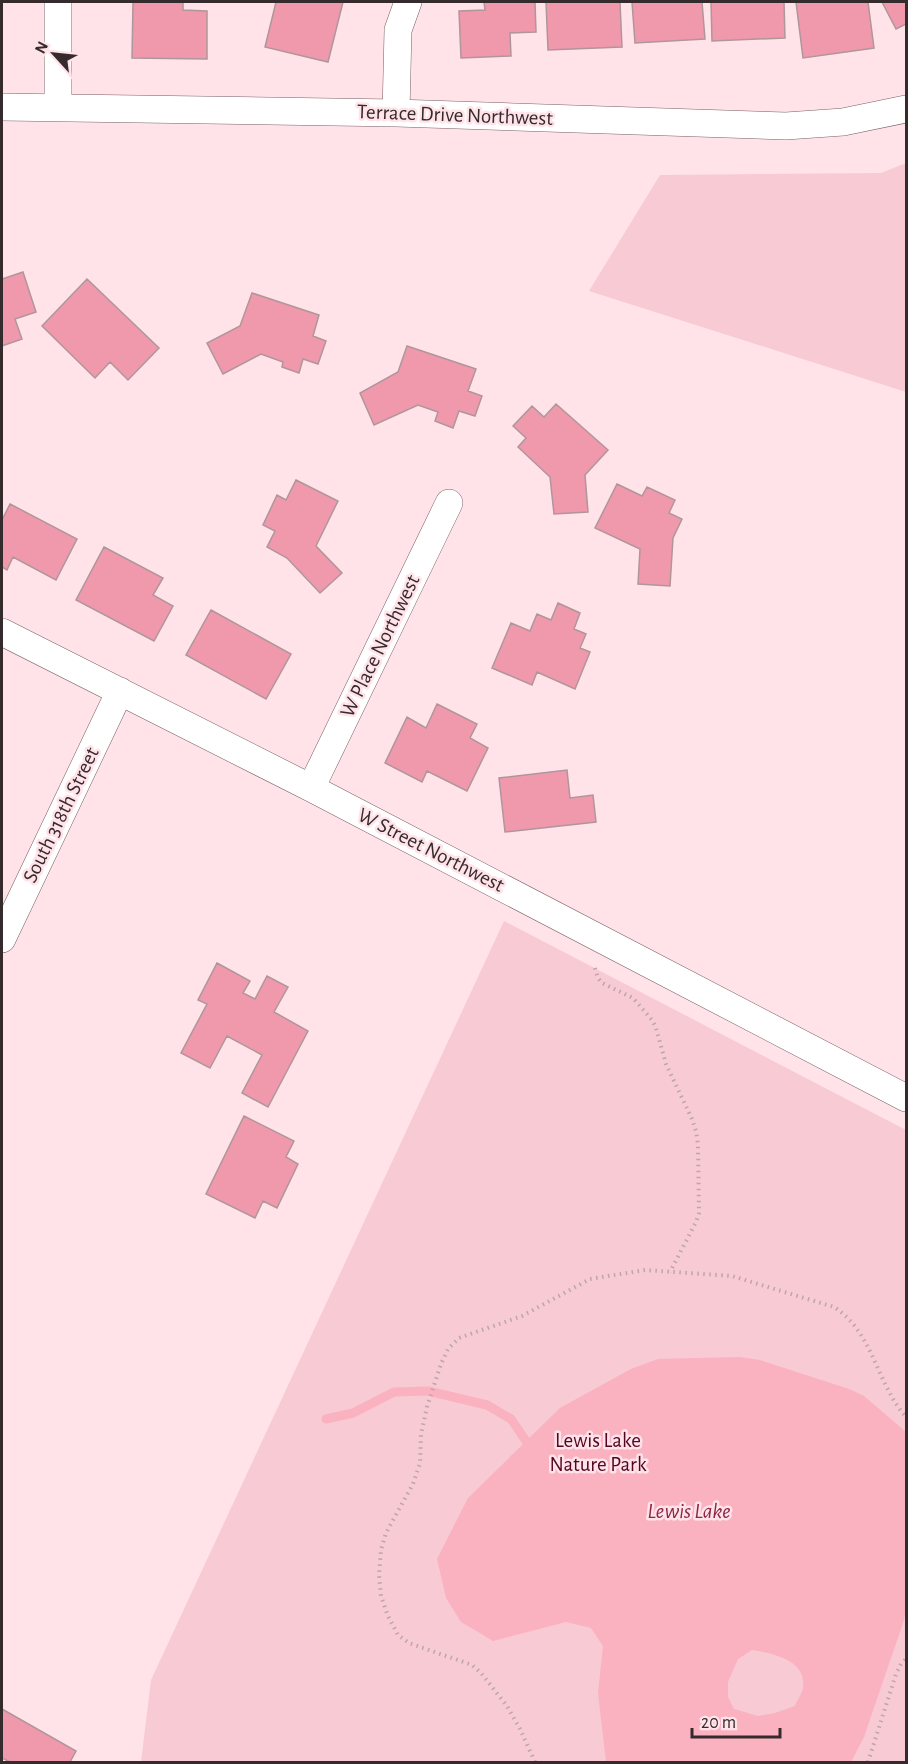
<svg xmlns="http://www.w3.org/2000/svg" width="908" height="1764" font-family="'Alegreya Sans',sans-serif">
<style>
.green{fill:#f8cad3}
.water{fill:#fab1c0;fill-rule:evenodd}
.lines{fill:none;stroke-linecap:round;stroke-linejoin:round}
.stream{stroke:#fab1c0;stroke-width:9}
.building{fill:#f098ac;stroke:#af969b;stroke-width:1.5}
.minor-casing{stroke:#786166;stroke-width:28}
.path{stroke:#bca6aa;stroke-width:4;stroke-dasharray:1.5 4.5;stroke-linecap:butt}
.minor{stroke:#fff;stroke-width:27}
.labels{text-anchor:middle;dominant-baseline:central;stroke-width:5;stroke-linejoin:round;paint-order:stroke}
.street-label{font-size:21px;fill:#352b2d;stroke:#ffe3e8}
.park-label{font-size:21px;fill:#540524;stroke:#ffe3e8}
.water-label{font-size:22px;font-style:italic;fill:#8d2748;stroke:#ffe3e8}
</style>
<rect width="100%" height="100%" fill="#ffe3e8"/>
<path class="green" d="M906 163V392L589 291 660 175 881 173Z
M504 921 906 1130V1762H141L151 1680Z"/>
<path class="water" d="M740 1357 760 1360 849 1389 864 1396 906 1432V1609L904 1620 864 1737 851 1762H606L598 1693 603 1646 591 1628 566 1622 493 1641 461 1622 446 1598 437 1559 468 1498 560 1408 631 1369 658 1359ZM752 1650C773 1653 807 1660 803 1688 802 1694 797 1700 795 1706L775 1713 758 1716 734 1709 728 1697V1682L738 1659Z"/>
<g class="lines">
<path class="stream" d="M326 1419 353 1413 394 1392 428 1391 487 1405 511 1419 526 1441"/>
</g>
<path class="building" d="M133 2H183V10L207 11V59L132 58Z
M276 2H343L328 62 265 47Z
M484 2H535L536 32 510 33 511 56 461 58 459 11 485 10Z
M546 2H620L622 47 548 50Z
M632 2H702L705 39 635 43Z
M711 2H784L785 38 712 41Z
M796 2H868L874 48 803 58Z
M882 2H906V24L896 29Z
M23 272 36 312 15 319 22 339 2 346V279Z
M87 279 159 348 128 380 110 362 95 378 42 326Z
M252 293 319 315 313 336 326 341 318 364 303 359 299 373 282 367 283 362 261 354 223 374 207 343 240 326Z
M407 346 476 369 468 391 482 396 475 416 459 411 453 428 435 421 438 412 418 405 374 425 360 393 398 372Z
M556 404 608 450 585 475 588 512 554 514 550 477 518 447 526 438 513 426 532 406 544 417Z
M296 480 338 501 316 546 342 573 320 593 287 558 267 547 275 531 263 525 277 495 286 500Z
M617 484 642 496 647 487 675 500 669 513 682 519 673 538 670 586 638 584 640 549 595 528Z
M10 504 77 539 56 580 13 557 7 570 2 567V520Z
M104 547 163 578 153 595 173 606 154 641 76 600Z
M558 603 580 613 574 629 586 634 580 648 590 652 575 689 537 672 532 685 492 668 511 623 530 631 537 614 551 620Z
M211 610 291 654 266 699 186 655Z
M437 704 477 724 470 738 488 748 467 791 427 771 422 782 385 763 407 717 426 728Z
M567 770 570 798 593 795 596 822 505 832 499 778Z
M217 963 250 981 243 993 255 999 267 976 288 987 274 1012 308 1031 268 1107 242 1093 262 1055 227 1036 210 1068 181 1053 207 1004 198 1000Z
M244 1116 294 1141 286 1157 298 1164 277 1208 263 1201 255 1218 206 1194Z
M2 1709 76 1751 70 1762H10L2 1758Z"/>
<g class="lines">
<defs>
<path id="minor" d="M2 107 396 113 786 126 843 122 906 109
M58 107V2
M396 113 398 30 408 2
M2 632 311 788 906 1098
M311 788 449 503
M2 939 120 691"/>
</defs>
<use href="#minor" class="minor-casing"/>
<path class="path" d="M595 968 598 978 602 983 633 998 652 1020 656 1028 666 1064 692 1119 696 1131 698 1144 699 1213 696 1222 670 1272
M535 1762 520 1729 507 1706 481 1673 472 1665 409 1643 398 1635 388 1616 381 1596 379 1575 381 1550 386 1533 413 1484 420 1463 421 1434 427 1407 441 1364 448 1349 459 1338 522 1316 590 1279 645 1270 732 1276 834 1307C874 1333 876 1383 906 1417
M868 1762 896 1674 901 1664 906 1659"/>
<use href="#minor" class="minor"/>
</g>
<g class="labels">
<g class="street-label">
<text transform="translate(455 115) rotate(2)">Terrace Drive Northwest</text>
<text transform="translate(380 646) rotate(-64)">W Place Northwest</text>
<text transform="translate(61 815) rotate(-64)">South 318th Street</text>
<text transform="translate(431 850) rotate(27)">W Street Northwest</text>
</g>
<g class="park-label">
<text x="598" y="1440">Lewis Lake<tspan x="598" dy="24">Nature Park</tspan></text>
</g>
<g class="water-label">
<text x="689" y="1511">Lewis Lake</text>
</g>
</g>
<rect width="908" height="1764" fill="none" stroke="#352b2d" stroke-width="6"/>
<g transform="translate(54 54) rotate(297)" stroke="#ffe3e8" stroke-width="4.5" paint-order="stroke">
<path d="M0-4.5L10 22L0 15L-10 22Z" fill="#352b2d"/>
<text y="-9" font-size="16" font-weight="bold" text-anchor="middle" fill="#352b2d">N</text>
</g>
<path d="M692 1728v9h88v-9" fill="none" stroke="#352b2d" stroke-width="3"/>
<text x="701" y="1728" font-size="18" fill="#352b2d" stroke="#ffe3e8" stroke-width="4.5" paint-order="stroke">20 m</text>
</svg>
